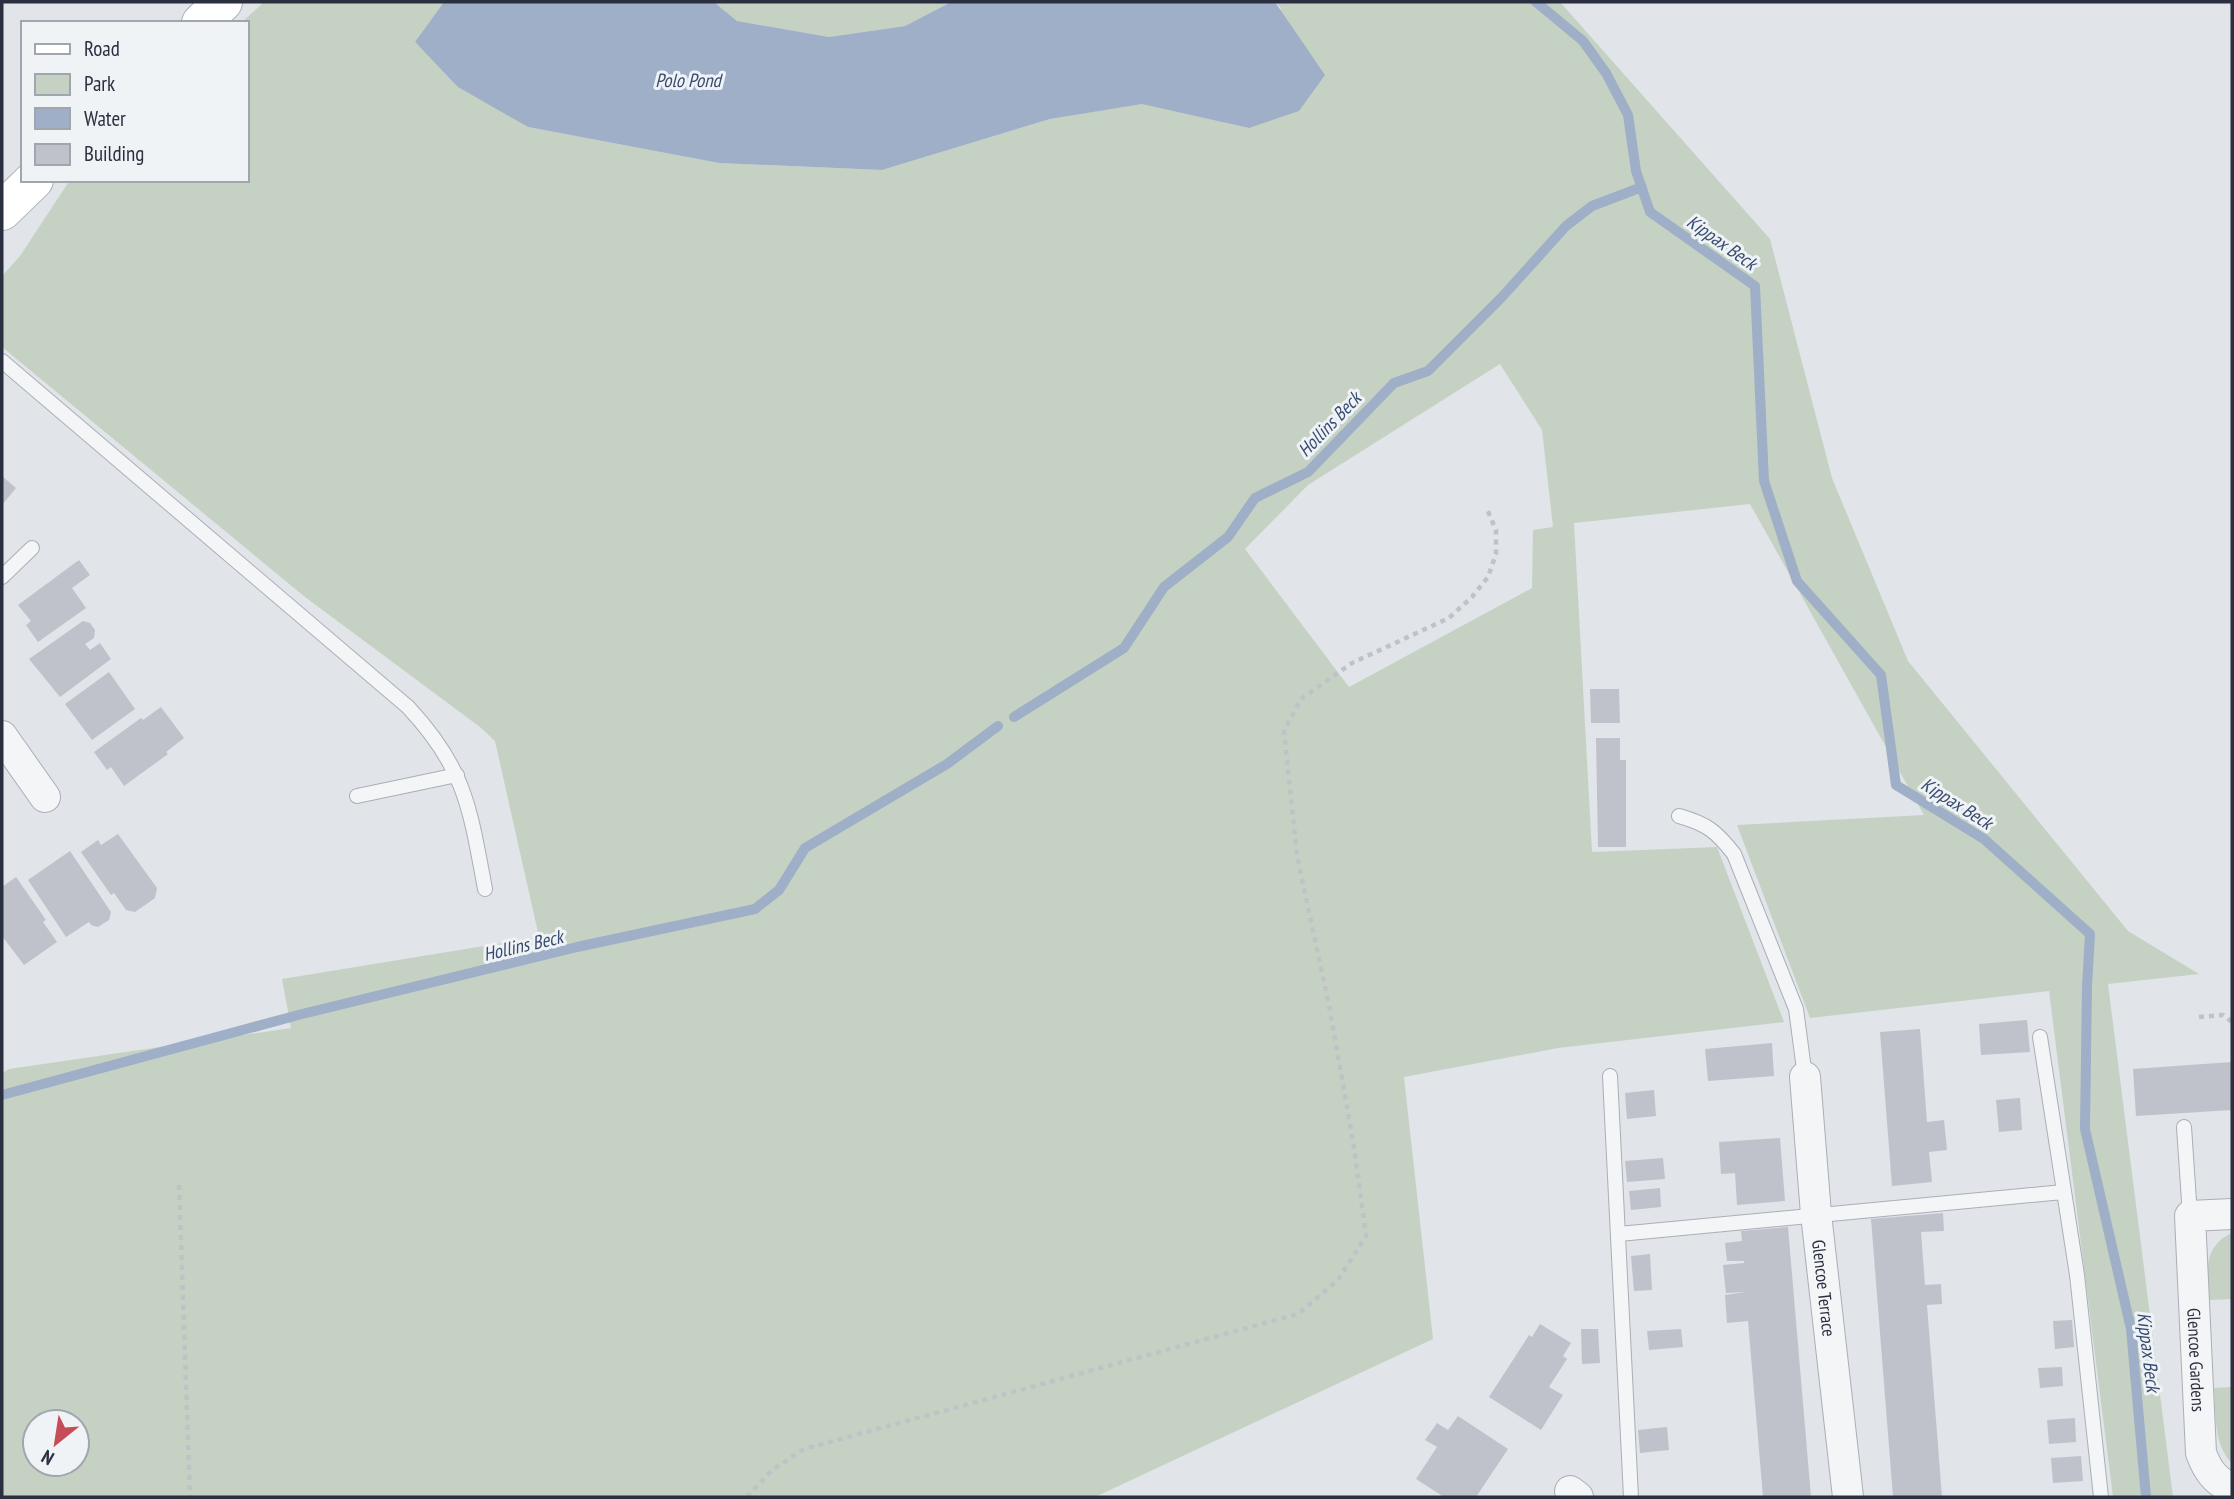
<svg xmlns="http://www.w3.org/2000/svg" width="2234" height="1499" font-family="'PT Sans Narrow',sans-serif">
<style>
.green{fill:#c5d2c3;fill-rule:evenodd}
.water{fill:#9eafc7}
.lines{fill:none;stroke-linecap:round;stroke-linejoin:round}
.stream{stroke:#9eafc7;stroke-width:10}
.building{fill:#bfc2cb}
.lane-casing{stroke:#aaaeb6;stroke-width:16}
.street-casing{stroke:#aaaeb6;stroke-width:32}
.secondary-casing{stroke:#aaaeb6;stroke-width:40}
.path{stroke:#bfc2c7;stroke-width:4.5;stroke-dasharray:5 5;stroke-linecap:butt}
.lane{stroke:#f4f5f7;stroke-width:14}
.street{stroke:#f4f5f7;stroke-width:30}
.secondary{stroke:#fff;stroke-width:38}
.labels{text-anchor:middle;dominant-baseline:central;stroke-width:6;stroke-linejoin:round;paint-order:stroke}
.street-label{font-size:18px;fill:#2a3040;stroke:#f0f3f6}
.water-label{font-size:19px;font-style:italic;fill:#374c71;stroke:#f0f3f6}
</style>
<rect width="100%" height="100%" fill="#e1e4e9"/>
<path class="green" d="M264 2H444L415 43 528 127 719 163 882 170 1050 119 1142 103 1249 128 1281 8 1275 2H1560L1770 239 1832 478 1908 661 2128 931 2199 974 2108 984 2173 1497H2113L2049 991 1810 1018 1737 825 1924 815 1750 504 1574 523 1592 852 1717 847 1784 1022 1558 1048 1404 1077 1433 1339 1095 1497H2V1073L9 1069 291 1028 282 979 539 937 495 741 480 727 305 597 2 347V276L20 256 70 180H247V23H241ZM1500 364 1542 430 1553 527 1533 530 1532 588 1349 687 1245 549 1308 485ZM35 1422H77V1464H35Z
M714 2H951L905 26 829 37 737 21Z
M2232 1233V1299L2208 1300C2207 1272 2203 1246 2232 1233Z
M2232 1387V1463C2213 1445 2216 1413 2214 1388Z"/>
<path class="water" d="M444 2H714L737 21 829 37 905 26 951 2H1275L1325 75 1299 111 1249 128 1142 104 1050 119 882 170 719 163 528 127 458 87 415 42Z"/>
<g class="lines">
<path class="stream" d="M1536 2 1583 41 1606 73 1628 115 1636 171 1650 212 1755 286 1764 481 1797 581 1881 675 1896 785 1984 839 2090 934 2087 986 2085 1129 2131 1329 2146 1497
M1014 717 1124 648 1164 587 1228 537 1255 498 1308 472 1394 383 1428 371 1502 297 1566 226 1592 206 1642 187
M2 1095 302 1014 577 947 755 909 779 890 805 848 947 764 998 726"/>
</g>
<path class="building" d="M2 476 16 488 2 505Z
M79 560 90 575 72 588 86 608 38 642 26 625 31 621 18 605Z
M83 621 90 623 95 630 94 638 85 644 90 650 100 643 111 659 60 697 29 659Z
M109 672 135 709 92 740 65 704Z
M1590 689H1619L1620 723H1591Z
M161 707 184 738 166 752 168 754 124 786 111 767 107 770 94 752 141 718 143 720Z
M1596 738H1620V760H1626V847H1598Z
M118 834 157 888 155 898 135 912 126 910 114 893 111 895 81 852 98 840 101 845Z
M70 851 111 912 109 920 98 927 91 925 89 922 66 937 28 880Z
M16 877 46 920 43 922 57 942 24 965 2 936V887Z
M2027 1020 2030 1052 1981 1055 1979 1024Z
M1920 1029 1927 1122 1944 1120 1947 1150 1929 1152 1932 1182 1892 1186 1880 1032Z
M1772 1043 1774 1076 1708 1081 1705 1049Z
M2232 1062V1110L2136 1116 2133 1069Z
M1654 1090 1656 1116 1627 1119 1625 1093Z
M2020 1098 2022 1130 1999 1132 1996 1100Z
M1780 1138 1785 1201 1737 1205 1735 1173 1721 1174 1719 1142Z
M1663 1158 1665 1179 1627 1182 1625 1161Z
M1660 1188 1661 1207 1631 1210 1629 1191Z
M1943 1213 1944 1231 1921 1232 1925 1285 1941 1284 1942 1304 1927 1305 1942 1497H1893L1871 1219Z
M1788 1227 1811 1497H1763L1748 1321 1727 1323 1725 1295 1746 1292 1726 1293 1723 1265 1744 1263V1261H1727L1725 1243 1742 1241 1741 1231Z
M1650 1254 1652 1290 1634 1291 1631 1256Z
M2072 1320 2074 1347 2055 1349 2053 1321Z
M1540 1324 1571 1343 1563 1356 1567 1359 1549 1387 1563 1395 1541 1430 1489 1397 1529 1335 1532 1337Z
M1581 1329H1598L1600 1363 1582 1364Z
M1681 1329 1683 1347 1649 1350 1647 1331Z
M2062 1367 2063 1386 2040 1388 2038 1368Z
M1458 1416 1508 1449 1476 1497H1444L1416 1479 1437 1447 1425 1440 1437 1423 1448 1430Z
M2075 1418 2076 1442 2049 1444 2047 1420Z
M1667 1427 1669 1450 1640 1453 1638 1430Z
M2081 1456 2083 1481 2053 1483 2051 1458Z"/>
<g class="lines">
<defs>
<path id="lane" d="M2 361 408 707C466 769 470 809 485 889
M2 577 32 548
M357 796 457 775
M1679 816C1707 824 1716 831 1734 854L1796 1009 1805 1077
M2040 1037 2077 1275 2101 1497
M1610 1076 1631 1497
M2184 1127 2190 1216
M1619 1234 2063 1192"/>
<g id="street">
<path d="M2 736 45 797"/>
<path id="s1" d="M1805 1077 1816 1214 1848 1497"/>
<path id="s2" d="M2232 1214 2190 1216 2201 1453C2207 1469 2215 1482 2232 1488"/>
<path d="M1570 1491 1578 1497"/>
</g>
<path id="secondary" d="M201 23 223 2
M2 211 34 180"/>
</defs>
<use href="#lane" class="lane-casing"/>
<use href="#street" class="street-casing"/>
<use href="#secondary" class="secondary-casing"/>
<path class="path" d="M2199 1017 2223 1015 2232 1022
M179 1185 190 1497
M747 1497 771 1471 804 1449 1298 1314 1338 1280 1366 1236 1354 1147 1329 1005 1297 856 1284 731 1301 699 1352 663 1449 618 1472 597 1488 577 1496 554V530L1487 509"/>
<use href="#lane" class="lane"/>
<use href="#street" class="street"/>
<use href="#secondary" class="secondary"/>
</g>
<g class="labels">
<g class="street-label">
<text stroke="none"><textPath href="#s1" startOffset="212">Glencoe Terrace</textPath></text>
<text stroke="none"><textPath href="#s2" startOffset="186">Glencoe Gardens</textPath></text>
</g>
<g class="water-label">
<text x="688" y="80">Polo Pond</text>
<text transform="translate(1722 242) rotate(35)">Kippax Beck</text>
<text transform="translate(1329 424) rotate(-46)">Hollins Beck</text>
<text transform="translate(1957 803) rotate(32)">Kippax Beck</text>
<text transform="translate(523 945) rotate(-13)">Hollins Beck</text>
<text transform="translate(2149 1352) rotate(83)">Kippax Beck</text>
</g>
</g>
<rect width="2234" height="1499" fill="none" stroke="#2a3040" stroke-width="7"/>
<rect x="21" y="21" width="228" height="161" fill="#f0f3f6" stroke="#a1a5ad" stroke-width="2"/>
<rect x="35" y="44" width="35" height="10" fill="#ffffff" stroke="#a1a5ad" stroke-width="2"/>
<text x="84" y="56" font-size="21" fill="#2a3040">Road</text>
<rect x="35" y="74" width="35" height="21" fill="#c5d2c3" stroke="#a1a5ad" stroke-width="2"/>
<text x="84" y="91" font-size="21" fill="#2a3040">Park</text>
<rect x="35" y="108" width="35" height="21" fill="#9eafc7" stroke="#a1a5ad" stroke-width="2"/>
<text x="84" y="126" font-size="21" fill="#2a3040">Water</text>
<rect x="35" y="144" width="35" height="21" fill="#bfc2cb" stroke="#a1a5ad" stroke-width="2"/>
<text x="84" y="161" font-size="21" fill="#2a3040">Building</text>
<g transform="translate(56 1443) rotate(210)"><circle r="33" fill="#f0f3f6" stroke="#a1a5ad" stroke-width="2"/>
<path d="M0-5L12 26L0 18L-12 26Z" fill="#c64d57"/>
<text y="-10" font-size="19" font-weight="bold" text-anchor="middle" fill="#2a3040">N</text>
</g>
</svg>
